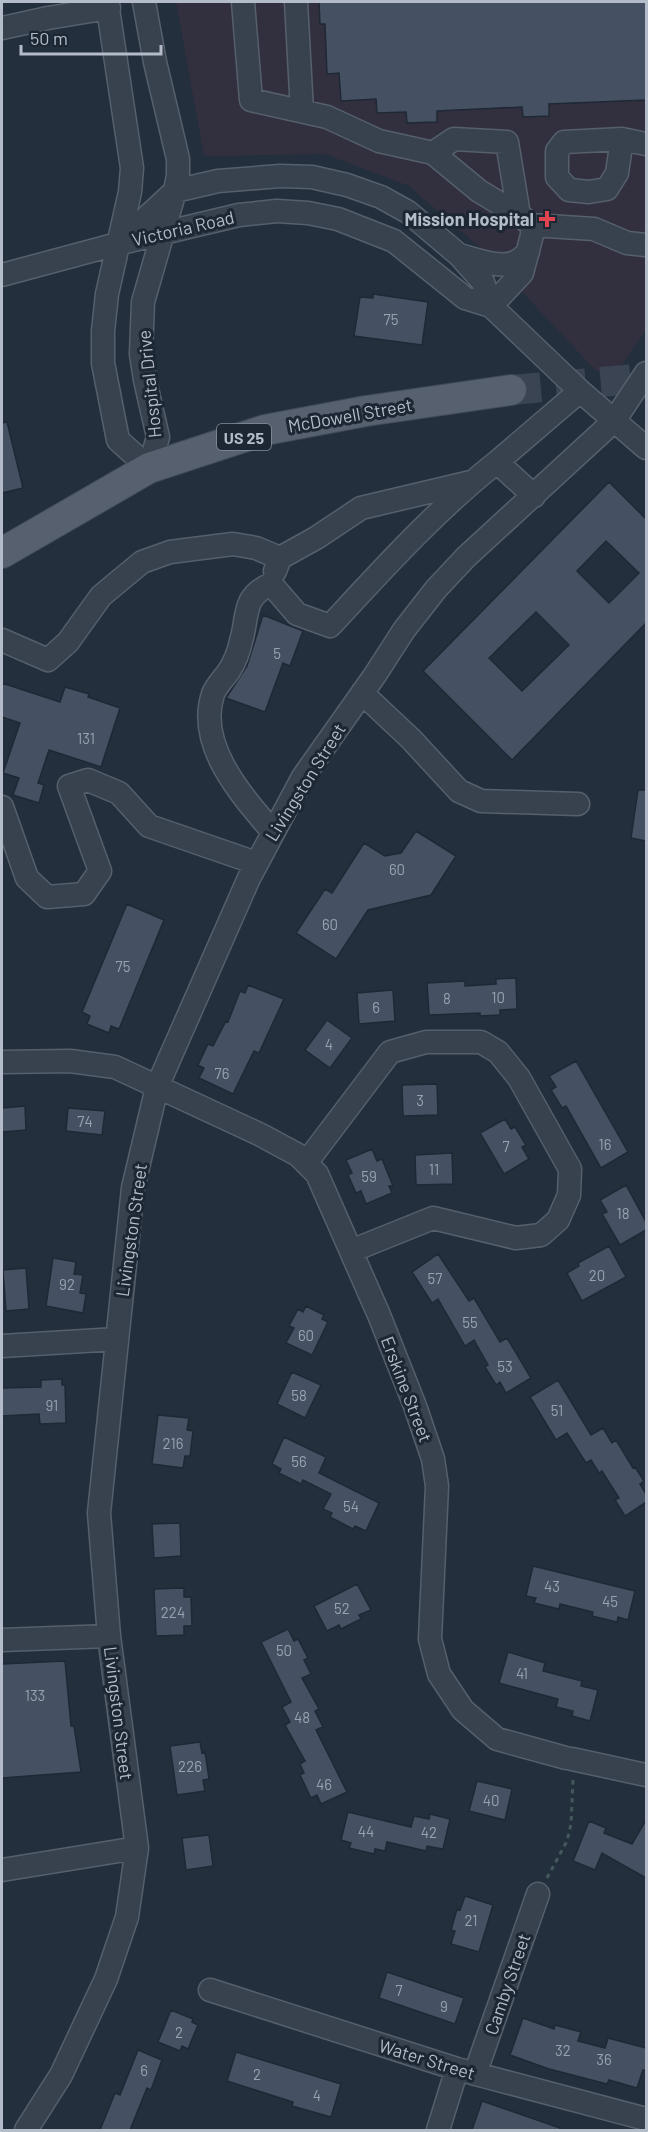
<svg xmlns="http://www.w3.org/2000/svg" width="648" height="2132" font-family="Barlow,sans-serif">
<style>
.medical{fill:#32303f}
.building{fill:#455162;stroke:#1f2835;stroke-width:1.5;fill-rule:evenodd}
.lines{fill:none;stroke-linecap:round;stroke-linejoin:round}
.major-tunnel{stroke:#3a4453;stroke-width:30;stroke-dasharray:30 15;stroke-linecap:butt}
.minor-casing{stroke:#565f6c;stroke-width:25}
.major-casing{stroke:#414a57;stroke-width:32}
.path{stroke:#44595c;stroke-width:3;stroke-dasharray:4.5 4.5;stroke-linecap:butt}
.minor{stroke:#38414e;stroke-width:22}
.major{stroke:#56606e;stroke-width:30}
.health-dot{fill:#e0444e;stroke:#1d2633;stroke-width:2}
.labels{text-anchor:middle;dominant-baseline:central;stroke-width:6;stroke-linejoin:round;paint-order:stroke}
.number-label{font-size:15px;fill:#98a1af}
.shield{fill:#1d2633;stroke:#878f9c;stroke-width:1.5}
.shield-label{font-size:16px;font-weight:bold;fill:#b4bcc9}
.poi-label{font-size:18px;font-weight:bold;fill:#b4bcc9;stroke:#1d2633;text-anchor:end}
.street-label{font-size:18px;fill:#b4bcc9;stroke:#1d2633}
</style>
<rect width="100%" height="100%" fill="#242f3e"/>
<path class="medical" d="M176 2H646V329L618 371H596L484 251 409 186 325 154 204 156Z"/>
<path class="building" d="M319 2H646V100L549 104V116L523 117 522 107 437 111V122L407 123 406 112 377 113 376 99 341 101 339 73 327 74 325 24H320Z
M373 294 428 302 422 345 354 336 360 297 373 298Z
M7 422 23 488 2 493V423Z
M609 482 646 519V623L512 760 423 671ZM606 541 639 573 609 603 577 571ZM536 612 569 645 522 691 489 658Z
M263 615 303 631 290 666 283 663 265 712 226 698 247 666Z
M2 683 60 702 65 687 89 694 88 697 120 708 101 767 49 750 38 783 44 785 39 803 13 795 19 778 3 773 20 723 2 717Z
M638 790H646V841L631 838Z
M416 831 456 856 431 895 368 910 336 959 296 933 325 889 332 893 364 843 385 856 401 853Z
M127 904 164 920 119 1029 111 1026 109 1033 87 1024 90 1016 82 1012Z
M516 978 517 1009 500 1010V1015L480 1016V1013L429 1015 427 983 465 981V986L496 984V979Z
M248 985 284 999 259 1053 254 1051 233 1094 199 1078 204 1068 198 1065 208 1044 213 1046 226 1021 228 1022 240 991 245 993Z
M393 990 395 1021 359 1024 357 993Z
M327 1020 352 1038 330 1068 305 1050Z
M576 1061 628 1152 601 1168 566 1106 562 1108 551 1090 556 1087 549 1076Z
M437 1084 438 1115 403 1116 402 1085Z
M25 1106 26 1130 2 1132V1108Z
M68 1108 105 1111 102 1135 66 1131Z
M505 1119 511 1129 515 1127 526 1145 522 1147 529 1159 504 1174 480 1133Z
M372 1149 377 1161 382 1159 393 1186H389L392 1193 366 1204 361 1191 356 1193 348 1175 352 1173 346 1160Z
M452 1153 453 1184 416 1185 415 1155Z
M626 1185 646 1222V1230L620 1245 602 1214 607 1212 600 1200Z
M609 1246 626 1277 582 1301 567 1273 579 1266 578 1263Z
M438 1254 469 1301 474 1298 500 1342 507 1338 531 1378 506 1393 500 1382 496 1385 485 1367 488 1365 474 1340 465 1346 438 1299 432 1303 412 1272Z
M53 1258 76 1262 74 1274 83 1275 80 1293 86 1294 83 1313 46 1306Z
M26 1268 29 1309 6 1311 3 1270Z
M306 1306 324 1315 322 1319 328 1322 312 1355 286 1343 294 1328 289 1326 298 1309 303 1312Z
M292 1372 321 1385 305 1418 277 1404Z
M62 1379V1385H65L66 1423 40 1424 39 1414 2 1416V1388L41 1387V1380Z
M558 1380 591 1435 603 1428 612 1443 616 1440 633 1468 635 1467 644 1481 640 1484 646 1494V1502L625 1516 615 1500 619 1498 602 1471 599 1473 591 1460 586 1463 567 1433 556 1440 530 1397Z
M158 1415 189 1418 187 1430 193 1431 190 1456H185L183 1468 152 1464Z
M284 1437 326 1457 319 1473 379 1503 366 1531 355 1526 353 1529 330 1517 332 1513 323 1509 331 1494 303 1480 301 1484 279 1473 281 1469 272 1464Z
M180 1523 181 1556 154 1558 152 1524Z
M533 1566 635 1591 628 1620 618 1617 617 1622 592 1616 593 1612 560 1604 559 1609 534 1603 536 1598 526 1596Z
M357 1584 371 1610 359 1615 361 1619 341 1629 339 1625 327 1631 314 1606Z
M184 1588V1597H191L192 1626H184V1635L156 1636 154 1589Z
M288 1629 294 1641 298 1639 308 1658 304 1660 311 1674 302 1678 319 1709 315 1711 323 1727 316 1730 347 1792 321 1804 317 1795 311 1798 300 1775 304 1773 300 1764 305 1761 285 1725 290 1722 282 1707 291 1702 261 1642Z
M508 1652 545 1663 543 1671 582 1681 581 1686 598 1690 590 1721 572 1716 573 1711 556 1707 558 1699 499 1683Z
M65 1661 71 1726H74L81 1772 2 1778V1664Z
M200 1742 202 1753 205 1752 209 1779 203 1780 205 1791 177 1795 170 1746Z
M477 1781 512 1789 505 1820 469 1811Z
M348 1812 411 1827 414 1816 429 1819 430 1814 450 1819 443 1849 427 1846 426 1851 387 1842 385 1851 375 1849 374 1854 349 1848 351 1843 341 1840Z
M646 1820V1878L602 1853 595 1870 573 1861 589 1821 606 1828 604 1833 632 1844Z
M209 1835 213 1866 186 1870 182 1838Z
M465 1896 493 1905 479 1952 451 1944 455 1931 451 1930 457 1909 460 1910Z
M387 1972 464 1998 455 2024 379 1998Z
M171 2010 193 2019 192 2022 198 2025 188 2049 182 2046 180 2051 158 2042Z
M523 2018 554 2029 555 2025 581 2032 578 2041 605 2048 608 2038 646 2048V2071L643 2070 637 2088 609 2080 607 2084 549 2069 510 2055Z
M138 2050 162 2060 151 2090 147 2088 130 2130H100L115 2093 120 2095Z
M236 2052 341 2084 331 2117 292 2106 293 2102 227 2081Z
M482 2101 560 2128 559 2130H472Z"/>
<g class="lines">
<path class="major-tunnel" d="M511 390 646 378"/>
<defs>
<path id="minor" d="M107 2 132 168 130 192 107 294 103 331V363L118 440 149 468 158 437 145 380 141 354 143 302 175 191 178 175V159L155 62 144 2
M243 2 251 100 327 117 379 141 433 153
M296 2 302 111
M2 28 48 18 109 8
M622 139 617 173 607 189 589 192 569 190 557 177V151L564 142 622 139 646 144
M519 215 479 191 433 153 454 139 507 142 519 215 532 225
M119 243 175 191 218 181 280 176 312 177 347 185 381 197 408 212 459 255 483 282 491 306
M459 255C475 259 502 270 517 261 521 259 525 255 528 252
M2 275 117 244 239 215 277 211 308 213 338 219 394 241 465 298 491 306 580 391 646 448
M491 306 522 273 532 235V225L594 229 627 243 646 245
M497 462 580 391
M275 571 280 558 316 538 361 508 471 482
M2 640 48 660 68 642 101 596 142 562 170 552 233 544 256 548 280 558
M362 693 411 739 459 791 481 801 578 804
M2 807 27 878 47 897 84 894 100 871 69 786 88 780 119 793 149 826 256 863
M273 832C242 796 196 745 213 694 216 686 224 678 229 671 234 663 239 651 241 641 249 615 241 598 271 584L297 614 330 626C383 569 436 510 497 462L534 496
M2 1062 70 1061 115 1067 261 1135 298 1155 317 1174 379 1315 415 1406 433 1459 437 1486 430 1639 439 1674 463 1710 497 1739 566 1758
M306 1163 390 1052 426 1042H481L498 1052 519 1078 570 1169 569 1195 558 1220 541 1235 516 1238 433 1218 351 1251
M2 1346 117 1339
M2 1640 109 1636
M572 1759 646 1775
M2 1870 137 1848
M210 1990 457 2069 646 2119
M475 2074 538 1894
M26 2130 61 2075 106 1979 127 1917 137 1848 109 1636 99 1513 133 1188 157 1087 249 878 303 777 375 675 404 630 436 589 466 557 614 421 646 373
M438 2130 457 2069"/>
<path id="major" d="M2 553 149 468 265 430 366 411 511 390"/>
</defs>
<use href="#minor" class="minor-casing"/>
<use href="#major" class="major-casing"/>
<path class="path" d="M547 1878 567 1841 571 1824 573 1780"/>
<use href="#minor" class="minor"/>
<use href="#major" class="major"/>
</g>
<path class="health-dot" d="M544 210h6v6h6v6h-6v6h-6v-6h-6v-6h6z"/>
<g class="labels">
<g class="number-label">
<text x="391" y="319">75</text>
<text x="277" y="653">5</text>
<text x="86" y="738">131</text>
<text x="397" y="869">60</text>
<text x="330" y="924">60</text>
<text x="123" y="966">75</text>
<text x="498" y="997">10</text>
<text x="447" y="998">8</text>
<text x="376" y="1007">6</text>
<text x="329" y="1044">4</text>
<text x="222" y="1073">76</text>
<text x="420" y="1100">3</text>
<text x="85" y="1121">74</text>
<text x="605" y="1144">16</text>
<text x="506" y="1146">7</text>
<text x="434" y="1169">11</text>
<text x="369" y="1176">59</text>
<text x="623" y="1213">18</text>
<text x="597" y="1275">20</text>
<text x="435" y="1278">57</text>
<text x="67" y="1284">92</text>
<text x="470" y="1322">55</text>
<text x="306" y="1335">60</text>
<text x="505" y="1366">53</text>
<text x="299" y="1395">58</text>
<text x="52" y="1405">91</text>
<text x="557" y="1410">51</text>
<text x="173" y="1443">216</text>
<text x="299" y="1461">56</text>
<text x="351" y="1506">54</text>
<text x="552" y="1586">43</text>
<text x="610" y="1601">45</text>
<text x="342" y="1608">52</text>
<text x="173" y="1612">224</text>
<text x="284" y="1650">50</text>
<text x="522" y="1673">41</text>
<text x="35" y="1695">133</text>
<text x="302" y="1717">48</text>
<text x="190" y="1766">226</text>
<text x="324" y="1784">46</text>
<text x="491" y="1800">40</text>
<text x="366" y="1831">44</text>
<text x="429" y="1832">42</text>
<text x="471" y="1920">21</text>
<text x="399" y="1990">7</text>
<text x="444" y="2006">9</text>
<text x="179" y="2032">2</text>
<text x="563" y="2050">32</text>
<text x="604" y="2059">36</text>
<text x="144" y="2070">6</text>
<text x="257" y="2074">2</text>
<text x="317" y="2095">4</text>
</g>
<rect class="shield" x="217" y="424" width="54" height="26" rx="4.5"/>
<g class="shield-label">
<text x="244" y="437">US 25</text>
</g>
<g class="poi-label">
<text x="534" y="219">Mission Hospital</text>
</g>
<g class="street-label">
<text transform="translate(183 228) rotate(-13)">Victoria Road</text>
<text transform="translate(149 384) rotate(-96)">Hospital Drive</text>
<text transform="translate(350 415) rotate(-10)">McDowell Street</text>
<text transform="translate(305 782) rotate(-58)">Livingston Street</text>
<text transform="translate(131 1230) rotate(-82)">Livingston Street</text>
<text transform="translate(407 1389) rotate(69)">Erskine Street</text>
<text transform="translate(119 1713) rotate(83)">Livingston Street</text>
<text transform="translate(507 1984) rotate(-71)">Camby Street</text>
<text transform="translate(427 2059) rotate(17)">Water Street</text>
</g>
</g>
<rect width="648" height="2132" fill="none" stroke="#b4bcc9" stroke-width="6"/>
<path d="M21 45v9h140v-9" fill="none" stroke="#b4bcc9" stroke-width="3"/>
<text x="30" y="45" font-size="18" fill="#b4bcc9" stroke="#1d2633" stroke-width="4.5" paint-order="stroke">50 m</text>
</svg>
